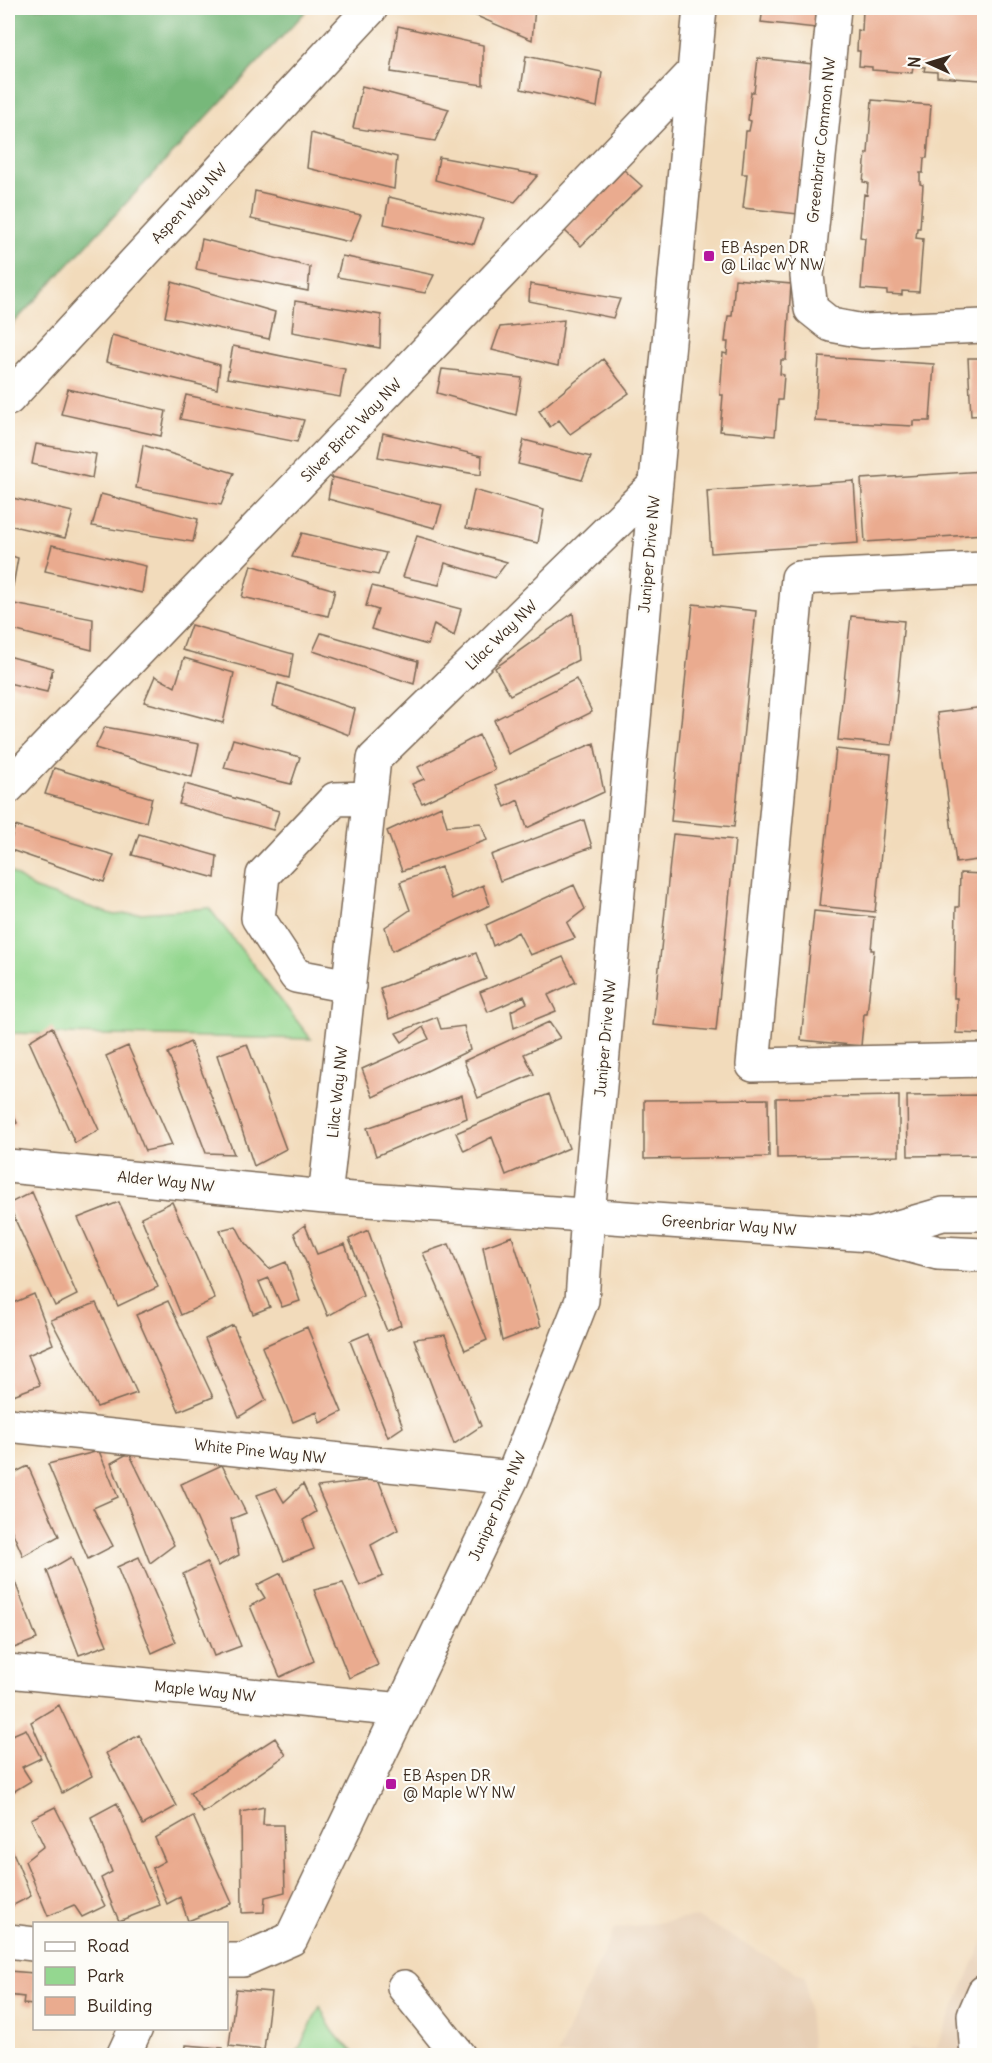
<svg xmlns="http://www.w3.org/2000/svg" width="992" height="2063" font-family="Delius,sans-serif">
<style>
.built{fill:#e7cfb5}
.green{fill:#94d790;stroke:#688057;stroke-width:1.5}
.forest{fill:#77b87a;stroke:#59714c;stroke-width:1.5}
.building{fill:#eaab8f}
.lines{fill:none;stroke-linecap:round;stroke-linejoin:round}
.minor-casing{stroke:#7b6855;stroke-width:36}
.minor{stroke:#fff;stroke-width:33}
.poi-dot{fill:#b5179e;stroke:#fdfcf7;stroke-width:2}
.labels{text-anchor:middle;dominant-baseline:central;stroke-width:4.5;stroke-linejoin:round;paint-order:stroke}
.street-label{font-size:15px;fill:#3b2a1e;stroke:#fdfcf7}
.poi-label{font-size:15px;fill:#3b2a1e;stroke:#fdfcf7;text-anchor:start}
</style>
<rect width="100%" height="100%" fill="#fdfcf7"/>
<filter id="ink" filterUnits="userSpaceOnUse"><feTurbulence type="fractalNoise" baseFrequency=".0167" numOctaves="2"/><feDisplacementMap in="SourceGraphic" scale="12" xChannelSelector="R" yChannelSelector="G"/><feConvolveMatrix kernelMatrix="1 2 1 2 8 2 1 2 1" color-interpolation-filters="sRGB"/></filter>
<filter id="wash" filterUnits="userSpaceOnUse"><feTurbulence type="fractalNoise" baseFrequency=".008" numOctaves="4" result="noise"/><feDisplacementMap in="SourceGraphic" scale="24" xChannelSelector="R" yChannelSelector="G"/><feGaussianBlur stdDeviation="1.35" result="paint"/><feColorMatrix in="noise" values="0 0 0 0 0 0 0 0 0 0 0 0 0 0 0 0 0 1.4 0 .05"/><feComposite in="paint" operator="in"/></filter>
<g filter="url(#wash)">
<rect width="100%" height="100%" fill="#f2dbbb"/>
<path class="built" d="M696 1917 805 1977 812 2055H557L614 1929Z
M984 1939V2055H909L908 2049 936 2048Z"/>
<path class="green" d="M8 870 35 889 114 915 209 908 311 1039 8 1033Z
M320 2006C330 2029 337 2040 358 2055H296Z"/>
<path class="forest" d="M8 8H309L8 329Z"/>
<g id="blocks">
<path class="building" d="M458 8H535L532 40Z
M763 8H818L816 28 761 22Z
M877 8 916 9 929 11V14L942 15V11L984 13V78H981V80L937 77V72L924 71 925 67 913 66 912 73 872 70V67L859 66 860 51H857L858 30 862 31 863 9 877 10Z
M398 26 483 45V85L391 72Z
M526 56 602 72 597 107 521 89Z
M758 58 813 64 798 214 743 208 747 174H742L746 131H749L751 121 748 120 751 92H754Z
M362 86 449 109 435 141 353 128Z
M872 100 931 105 927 158H924L923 173H920V184L923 185 920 228H917L916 238 923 239 919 292 902 291V295L887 294V291L861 289 865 238 860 237 864 194 867 195 868 183 863 182 866 153H868Z
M311 133 397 157 394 189 307 168Z
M439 157 538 175 515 202 435 180Z
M624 170 642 186 581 246 564 230Z
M255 191 361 215 350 242 251 219Z
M389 197 483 219 474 244 384 224Z
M202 239 310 267 308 291 196 269Z
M342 256 434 275 425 293 337 277Z
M735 279 791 284 786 360H781L780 374 784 375 782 400H778L775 436 720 431 723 395H720L723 353 727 354 728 342H725L728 316H732Z
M172 282 275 312 269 339 165 317Z
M530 284 620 299 613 318 529 301Z
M295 301 381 315 380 348 292 332Z
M564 320 558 366 492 350 500 327Z
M112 335 220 365 217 389 106 362Z
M233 346 345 369 340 397 227 378Z
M819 357 934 364 930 421H913V426L815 421Z
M968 358H984V415L971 416Z
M603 359 629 393 570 434 559 420 550 427 539 411Z
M442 369 522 378 516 415 437 393Z
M68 389 166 411 161 436 61 414Z
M186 395 304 420 297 442 180 419Z
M383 433 482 456 481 475 378 457Z
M524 440 591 457 582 480 518 464Z
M36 444 96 454 92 478 32 464Z
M143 445 234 473 221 505 136 488Z
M983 471 984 534 865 542 861 479Z
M332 477 442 505 435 528 328 499Z
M854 481 858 543 711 553 707 491Z
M474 490 544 510 538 543 466 528Z
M101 494 198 519 193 542 92 526Z
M8 497 73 512 65 538 8 525Z
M302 533 386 553 378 575 292 557Z
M417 536 507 562 495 578 445 563 439 585 403 577Z
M52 545 146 566 142 593 45 571Z
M8 555 18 558 13 586 8 584Z
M251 565 335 590 328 616 242 597Z
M372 586 461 609 454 636 434 624 428 645 371 629 378 610 366 606Z
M14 604 93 619 92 650 9 629Z
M693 604 756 611 734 827 671 821Z
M573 613 578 660 510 695 495 668Z
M851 616 904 621 892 745 838 740Z
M191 625 293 654 289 678 182 650Z
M321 633 418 661 414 684 313 651Z
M8 656 53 668 47 692 8 683Z
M184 658 234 673 223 723 144 702 155 676 175 687Z
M576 679 592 712 508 754 494 720Z
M278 683 355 709 349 735 273 706Z
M984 707V859L956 863 937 713Z
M105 727 199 744 192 777 95 748Z
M479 735 495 770 422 803 412 784 424 779 418 767Z
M233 739 300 757 291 784 224 768Z
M594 743 604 792 527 828 518 800 505 807 496 785Z
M836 749 891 755 875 912 819 906Z
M54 768 152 798 146 822 45 794Z
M185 784 279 811 273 830 179 804Z
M441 806 447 826 481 823 487 840 402 871 387 831Z
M584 820 592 847 500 881 491 855Z
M15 826 114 855 104 882 8 849Z
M139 834 217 856 215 878 132 855Z
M673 834 735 840 716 1031 653 1025Z
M441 867 452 899 483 885 490 905 392 951 385 927 410 910 400 882Z
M960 873 984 874V1034L956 1033 957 998H954L956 907H959Z
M574 885 585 909 567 923 575 938 530 955 518 932 493 946 486 925Z
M814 911 874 917 871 950H874L867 1014H864L861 1046 801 1040Z
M476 953 486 979 389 1019 380 988Z
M563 957 576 982 548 995 556 1011 514 1028 511 1011 527 1003 524 996 488 1012 480 992Z
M437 1017 441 1029 464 1026 470 1050 373 1097 362 1069 429 1039 423 1027 402 1042 396 1033Z
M549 1022 560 1038 524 1054 534 1074 478 1098 464 1061Z
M52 1027 99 1130 75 1143 29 1041Z
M190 1042 234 1154 206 1153 168 1053Z
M247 1044 286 1149 254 1166 217 1055Z
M128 1046 172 1145 145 1151 106 1056Z
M549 1094 569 1148 506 1175 492 1137 464 1151 456 1133Z
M462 1095 467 1118 376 1156 367 1128Z
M984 1095V1155L908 1156 907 1096Z
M899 1096V1156L777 1158 776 1098Z
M768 1099 769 1157 644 1159V1100Z
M8 1102 17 1123 8 1128Z
M32 1192 77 1295 55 1306 8 1204Z
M119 1202 158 1287 118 1306 78 1218Z
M172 1202 215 1299 181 1315 141 1217Z
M305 1225 317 1254 345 1244 363 1296 328 1316 294 1233Z
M236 1226 245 1243 269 1269 286 1262 300 1301 282 1307 269 1278 259 1282 270 1307 253 1314 220 1230Z
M368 1230 401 1325 387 1331 349 1239Z
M512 1236 541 1326 502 1341 483 1247Z
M449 1244 487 1340 465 1350 423 1253Z
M34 1294 53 1344 28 1355 40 1385 13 1395 8 1384V1305Z
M168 1301 213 1397 179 1411 136 1315Z
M96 1303 137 1393 97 1407 51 1320Z
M233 1325 266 1400 239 1417 205 1339Z
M307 1327 342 1412 320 1423 317 1412 293 1422 262 1347Z
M369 1333 403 1427 388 1437 350 1341Z
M445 1335 481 1426 454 1444 414 1339Z
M99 1451 118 1497 93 1508 113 1546 88 1559 48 1464Z
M129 1453 174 1545 150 1563 111 1463Z
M222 1465 246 1513 231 1519 239 1555 218 1566 181 1484Z
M28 1466 59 1536 23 1556 8 1522V1470L10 1475Z
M378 1479 398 1530 371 1545 383 1576 360 1586 317 1487Z
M303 1484 316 1512 303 1520 314 1549 284 1561 257 1495 276 1488 284 1502Z
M71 1557 107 1645 79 1655 47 1571Z
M139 1557 176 1642 152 1653 117 1567Z
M207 1562 241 1646 214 1656 183 1574Z
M8 1564 37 1639 9 1650 8 1646Z
M281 1573 314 1661 280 1677 250 1606 265 1598 257 1585Z
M343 1583 378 1665 349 1678 314 1590Z
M59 1705 92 1776 62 1793 31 1722Z
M26 1729 41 1758 22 1767 31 1781 8 1795V1731L10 1736Z
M139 1735 177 1806 143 1825 106 1753Z
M275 1738 286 1755 203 1813 190 1793Z
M117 1803 160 1905 119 1921 101 1878 112 1872 91 1817Z
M55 1807 105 1906 82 1917 74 1905 48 1916 25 1861 44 1846 31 1819Z
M264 1807 263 1825H283L285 1892 265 1897 264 1912 242 1913 241 1812Z
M193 1816 232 1903 188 1921 180 1897 167 1904 152 1868 165 1861 155 1838Z
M8 1840 31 1896 8 1908Z
M8 1971 34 1973V2005L23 2004 24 1997 8 1995Z
M236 1989 271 1992 264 2050 229 2046Z
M186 2045 223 2048V2052L233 2053V2056H185Z
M8 2052 35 2054V2056H8Z"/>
</g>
</g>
<g filter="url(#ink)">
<use href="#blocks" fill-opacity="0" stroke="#7b6855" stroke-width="1.5"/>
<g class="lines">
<defs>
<path id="minor" d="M834 8 807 276 811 309 831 325 863 331 984 326
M8 399 371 8
M984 569 798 578 753 1065 984 1060
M8 787 694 72
M349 986 296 976 258 918 263 875 335 799 369 798
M8 1166 325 1197 870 1235 938 1253 984 1255
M325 1197 374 759 656 484
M870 1235 943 1214H984
M8 1425 512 1478
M8 1671 402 1710
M8 1941 34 1944
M226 1960H243L291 1939 512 1478 582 1300 588 1215 700 8
M404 1987 459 2056
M123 2056 136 2028
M977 2056 974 2015 984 1992"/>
</defs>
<use href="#minor" class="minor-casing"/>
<use href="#minor" class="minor"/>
</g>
</g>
<g class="poi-dot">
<rect x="703" y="250" width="12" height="12" rx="3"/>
<rect x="385" y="1778" width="12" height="12" rx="3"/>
</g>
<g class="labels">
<g class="street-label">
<text transform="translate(821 140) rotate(-84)">Greenbriar Common NW</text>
<text transform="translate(189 203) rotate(-47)">Aspen Way NW</text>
<text transform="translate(351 430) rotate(-46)">Silver Birch Way NW</text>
<text transform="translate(649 554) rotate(-85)">Juniper Drive NW</text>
<text transform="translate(501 635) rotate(-44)">Lilac Way NW</text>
<text transform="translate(605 1038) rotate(-85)">Juniper Drive NW</text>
<text transform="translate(337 1092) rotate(-84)">Lilac Way NW</text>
<text transform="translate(166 1181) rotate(6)">Alder Way NW</text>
<text transform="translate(729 1225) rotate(4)">Greenbriar Way NW</text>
<text transform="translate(260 1451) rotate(6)">White Pine Way NW</text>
<text transform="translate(497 1506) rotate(-66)">Juniper Drive NW</text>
<text transform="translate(205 1691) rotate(6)">Maple Way NW</text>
</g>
<g class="poi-label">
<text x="721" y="247">EB Aspen DR<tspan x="721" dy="17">@ Lilac WY NW</tspan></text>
<text x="403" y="1775">EB Aspen DR<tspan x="403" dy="17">@ Maple WY NW</tspan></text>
</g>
</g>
<rect width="992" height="2063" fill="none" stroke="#fdfcf7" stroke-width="30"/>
<rect x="33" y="1922" width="195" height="108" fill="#fdfcf7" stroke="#afa8a0" stroke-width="1.5"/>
<rect x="45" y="1942" width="30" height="9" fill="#ffffff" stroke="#afa8a0" stroke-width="1.5"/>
<text x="87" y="1952" font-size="18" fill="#3b2a1e">Road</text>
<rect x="45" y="1967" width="30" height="18" fill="#94d790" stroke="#afa8a0" stroke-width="1.5"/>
<text x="87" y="1982" font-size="18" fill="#3b2a1e">Park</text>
<rect x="45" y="1997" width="30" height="18" fill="#eaab8f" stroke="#afa8a0" stroke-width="1.5"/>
<text x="87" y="2012" font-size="18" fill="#3b2a1e">Building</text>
<g transform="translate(929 63) rotate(274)" stroke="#fdfcf7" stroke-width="4.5" paint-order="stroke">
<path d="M0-4.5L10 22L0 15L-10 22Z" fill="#3b2a1e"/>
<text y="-9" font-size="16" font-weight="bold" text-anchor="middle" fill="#3b2a1e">N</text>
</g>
</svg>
